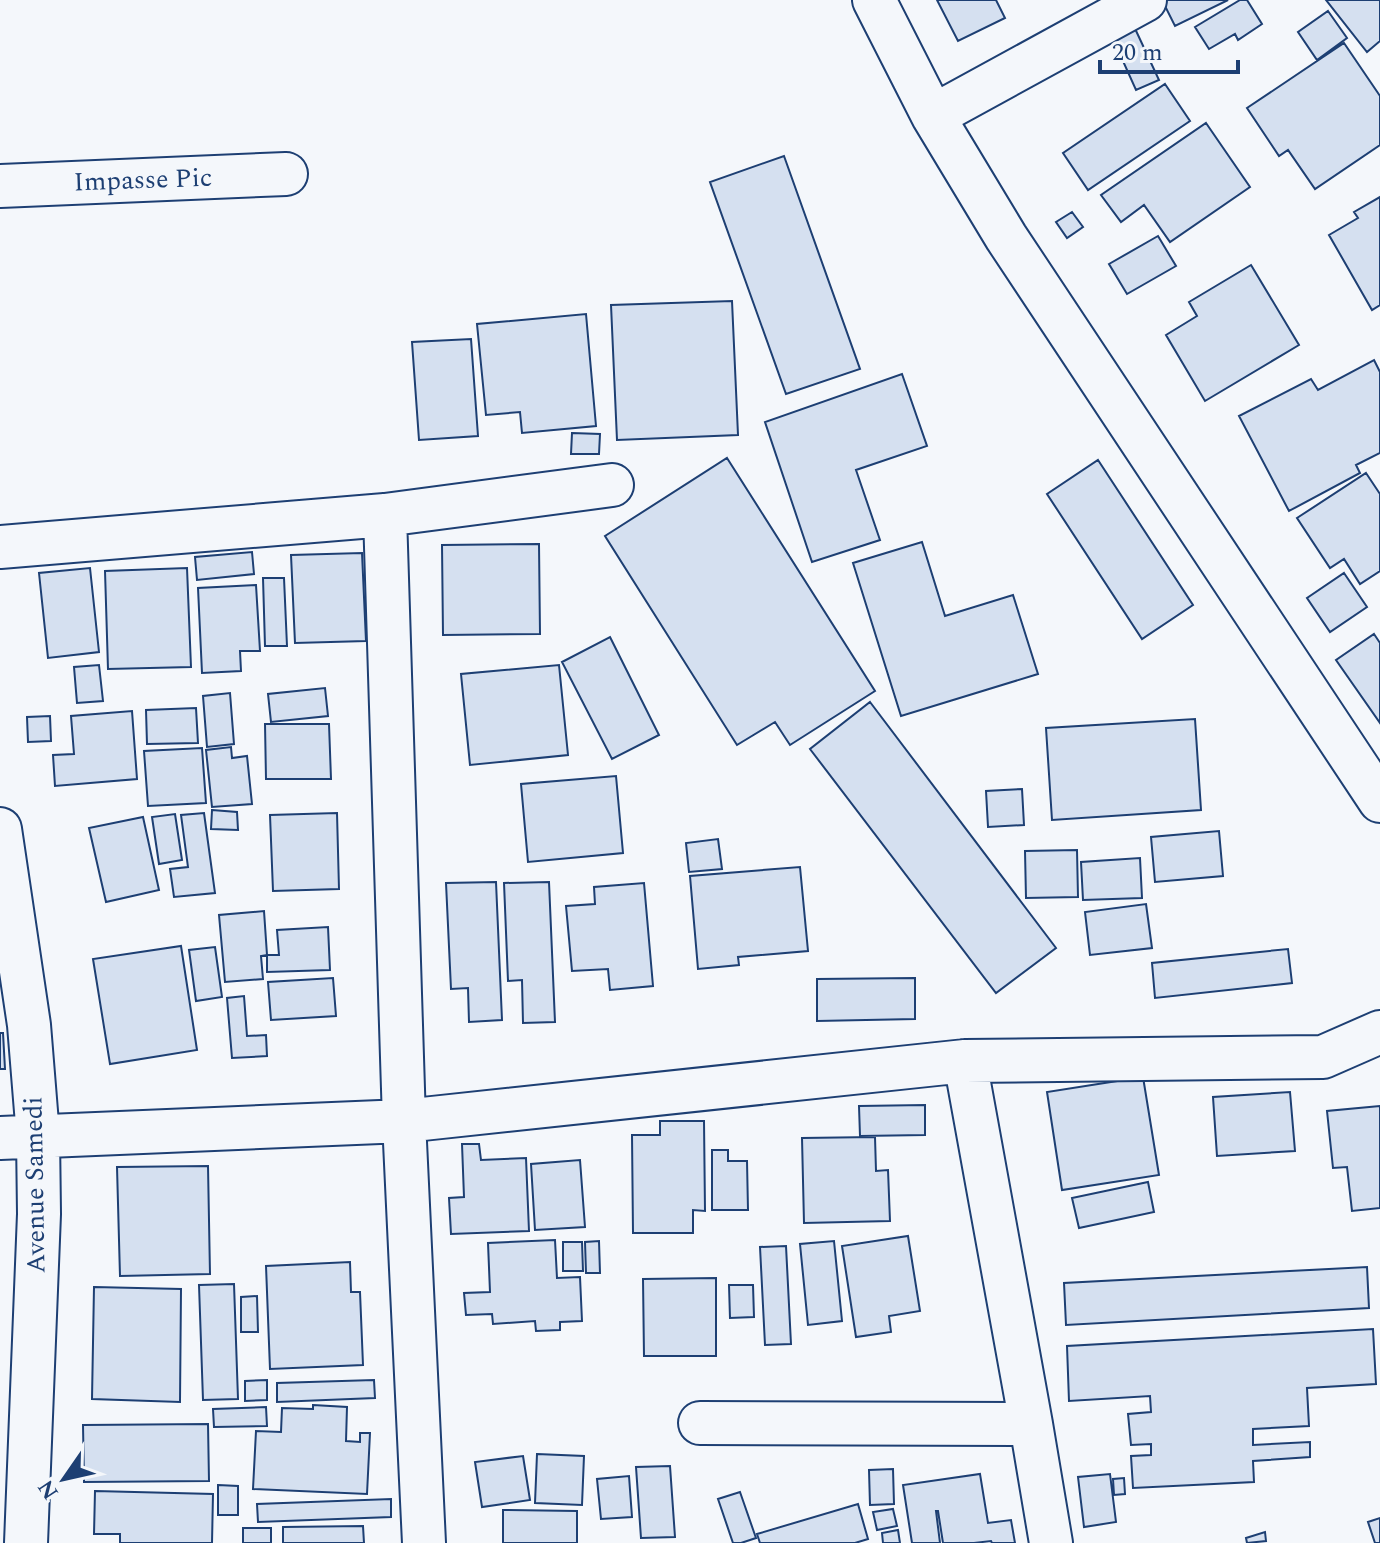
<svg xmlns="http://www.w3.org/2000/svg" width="1380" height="1543" font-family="Spectral,serif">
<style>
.building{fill:#d5e0f0;stroke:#1d3f73;stroke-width:2}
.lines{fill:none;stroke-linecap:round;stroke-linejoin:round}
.street-casing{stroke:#1d3f73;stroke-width:46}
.street{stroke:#f4f7fb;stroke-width:42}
.labels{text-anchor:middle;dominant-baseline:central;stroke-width:6;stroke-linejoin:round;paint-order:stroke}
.street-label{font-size:26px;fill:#1d3f73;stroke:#f4f7fb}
</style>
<rect width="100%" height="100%" fill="#f4f7fb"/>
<path class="building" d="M937 0H996L1005 18 958 41Z
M1162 0H1228L1175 26Z
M1240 0H1247L1262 24 1238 40 1235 34 1209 49 1195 27Z
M1326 0H1380V41L1367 52Z
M1328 11 1347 38 1317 60 1298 32Z
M1131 20 1159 80 1136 90 1109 30Z
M1344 43 1380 96V145L1315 189 1288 150 1279 156 1247 108Z
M1165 84 1190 121 1088 190 1063 153Z
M1206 123 1250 187 1170 242 1144 205 1121 222 1101 195Z
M784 156 860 369 786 394 710 182Z
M1380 197V305L1372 310 1329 235 1358 218 1354 212Z
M1072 212 1083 227 1067 238 1056 222Z
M1158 236 1176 266 1127 294 1109 264Z
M1251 265 1299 345 1205 401 1166 335 1197 316 1189 302Z
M732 301 738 435 617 440 611 305Z
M586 314 596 426 522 433 520 412 486 415 477 324Z
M471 339 478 436 419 440 412 342Z
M1374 360 1380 372V453L1356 465 1360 473 1289 511 1239 416 1311 379 1318 390Z
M902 374 927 446 856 470 880 540 812 562 765 422Z
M572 433 600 434 599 454H571Z
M727 458 875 691 790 745 775 722 737 745 605 536Z
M1098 460 1193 605 1142 639 1047 494Z
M1366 473 1380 494V571L1360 584 1344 559 1330 568 1297 518Z
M922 542 945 616 1013 595 1038 674 901 716 853 563Z
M539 544 540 634 443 635 442 545Z
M252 552 254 574 197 580 195 557Z
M362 553 366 641 295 643 291 555Z
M90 568 99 652 48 658 39 573Z
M187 568 191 667 108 669 105 571Z
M1344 573 1367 607 1330 632 1307 598Z
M263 578H284L287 646H265Z
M256 585 260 651H240L241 671 202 673 198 588Z
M1374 634 1380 643V723L1336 660Z
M610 637 659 735 612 759 562 662Z
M99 665 103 701 77 703 74 667Z
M559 665 568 755 470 765 461 674Z
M325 688 328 716 271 722 268 694Z
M230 693 234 744 207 747 203 696Z
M870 702 1056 948 996 993 810 749Z
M196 708 198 743 147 744 146 710Z
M132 711 137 779 55 786 53 755 74 754 71 716Z
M50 716 51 741 28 742 27 717Z
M1195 719 1201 810 1052 820 1046 728Z
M265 724H329L331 779H266Z
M231 747 232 758 247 756 252 804 212 807 206 750Z
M202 748 206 803 148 806 144 751Z
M616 776 623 853 528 862 521 784Z
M1022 789 1024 825 988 827 986 791Z
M212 810 237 812 238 830 211 829Z
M204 813 215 893 174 897 170 869 188 867 181 815Z
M337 813 339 889 273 891 270 815Z
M175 814 182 860 159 864 152 817Z
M143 817 159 890 106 902 89 828Z
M1219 831 1223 876 1155 882 1151 837Z
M718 839 722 869 689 872 686 843Z
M1077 850 1078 897 1026 898 1025 851Z
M1140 858 1142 898 1083 900 1081 862Z
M800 867 808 951 738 957 739 965 698 969 690 876Z
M496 882 502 1020 469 1022 468 988 451 989 446 883Z
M549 882 555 1022 523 1023 522 980 508 981 504 883Z
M644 883 653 986 610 990 608 969 572 971 566 906 595 904 594 887Z
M1146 904 1152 948 1090 955 1085 912Z
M264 911 267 955 261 956 263 979 225 982 219 915Z
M328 927 330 970 267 972V955H279L277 930Z
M181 946 197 1050 110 1064 93 959Z
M215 947 222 997 196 1001 189 950Z
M1288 949 1292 983 1155 998 1152 963Z
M333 978 336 1016 271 1020 268 982Z
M915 978V1019L817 1021V979Z
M244 996 247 1036 266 1035 267 1056 232 1058 227 998Z
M0 1033H3L5 1069H0Z
M1143 1077 1159 1175 1062 1190 1047 1092Z
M1290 1092 1295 1151 1217 1156 1213 1097Z
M925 1105V1135L860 1136 859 1106Z
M1380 1106V1208L1352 1211 1347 1167 1333 1168 1327 1111Z
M660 1121H704L705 1211 693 1210V1233H633L632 1135H660Z
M875 1137 876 1171 888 1170 890 1221 804 1223 802 1138Z
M462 1144H479L481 1160 526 1158 529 1231 451 1234 449 1198 464 1197Z
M712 1150H728V1161H747L748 1210H712Z
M580 1160 585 1227 535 1230 531 1164Z
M208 1166 210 1274 120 1276 117 1167Z
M1148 1182 1154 1212 1079 1228 1072 1198Z
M908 1236 920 1311 889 1316 891 1332 856 1337 842 1246Z
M555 1240 557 1278 580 1277 582 1321 560 1322V1330L536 1331 535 1321 493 1324 492 1314 466 1315 464 1293 490 1292 488 1243Z
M599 1241 600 1273H586L585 1242Z
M834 1241 842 1321 808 1325 800 1244Z
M563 1242H582L583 1271H563Z
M786 1246 791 1344 765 1345 760 1247Z
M350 1262 351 1292H360L363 1365 270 1369 266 1266Z
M1367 1267 1369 1308 1066 1325 1064 1283Z
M716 1278V1356H644L643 1279Z
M234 1284 238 1399 203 1400 199 1285Z
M729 1285H753L754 1317 730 1318Z
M94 1287 181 1289 180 1402 92 1399Z
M257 1296 258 1332H241V1297Z
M1373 1329 1376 1384 1307 1388 1309 1426 1253 1429V1445L1310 1442V1457L1253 1461 1254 1482 1133 1488 1131 1456 1151 1455V1444L1131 1445 1128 1414 1151 1412 1150 1396 1069 1401 1067 1346Z
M267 1380V1400L245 1401V1381Z
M374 1380 375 1398 277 1402V1383Z
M313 1405 347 1407 346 1441 360 1442V1433H370L367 1494 253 1489 256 1431 281 1432 282 1408 313 1409Z
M266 1407 267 1426 214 1427 213 1409Z
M208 1424 209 1481 84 1482 83 1425Z
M537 1454 584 1456 582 1505 535 1503Z
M523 1456 530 1500 482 1507 475 1462Z
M670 1466 675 1537 641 1538 636 1467Z
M893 1469 894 1504 870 1505 869 1470Z
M980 1474 988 1523 1011 1520 1015 1543H992L991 1541 974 1543H943L938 1511H936L940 1543H912L903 1485Z
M1110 1474 1116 1522 1084 1527 1078 1477Z
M629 1476 632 1517 601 1519 597 1479Z
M1124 1478 1125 1494 1114 1495 1113 1479Z
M218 1485 238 1486V1515H218Z
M95 1491 213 1494 212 1543H120V1534H94Z
M740 1492 756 1538 741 1543H733L718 1499Z
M391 1499V1517L258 1522 257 1504Z
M858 1504 868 1539 855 1543H760L757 1534Z
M893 1509 897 1526 877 1530 873 1512Z
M503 1510 577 1511V1543H503Z
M1380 1518V1543H1375L1368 1522Z
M363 1526 364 1543H283V1527Z
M243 1528H271V1543H243Z
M898 1530 900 1543H883L882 1533Z
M1265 1532 1266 1541 1247 1543 1246 1538Z"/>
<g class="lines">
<defs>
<path id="street" d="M874 0 933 116 1006 237 1380 801
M933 116 1145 0
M0 186 286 174
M385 515 404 1121 424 1543
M0 547 385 515 612 485
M0 829 29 1025 38 1136 39 1214 26 1543
M965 1061 1031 1424 1051 1543
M0 1138 404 1121 965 1061 1323 1057 1380 1032
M700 1423 1031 1424"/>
</defs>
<use href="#street" class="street-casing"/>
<use href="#street" class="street"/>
</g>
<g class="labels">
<g class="street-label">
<text transform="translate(143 180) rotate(-2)">Impasse Pic</text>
<text transform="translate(35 1185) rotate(-91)">Avenue Samedi</text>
</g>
</g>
<g transform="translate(64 1479) rotate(236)" stroke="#f4f7fb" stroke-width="6" paint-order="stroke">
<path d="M0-6L14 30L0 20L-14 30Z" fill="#1d3f73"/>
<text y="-12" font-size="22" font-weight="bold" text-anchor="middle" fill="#1d3f73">N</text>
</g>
<path d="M1100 60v12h138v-12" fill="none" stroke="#1d3f73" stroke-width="4"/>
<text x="1112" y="60" font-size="24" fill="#1d3f73" stroke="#f4f7fb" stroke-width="6" paint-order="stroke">20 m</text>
</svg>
